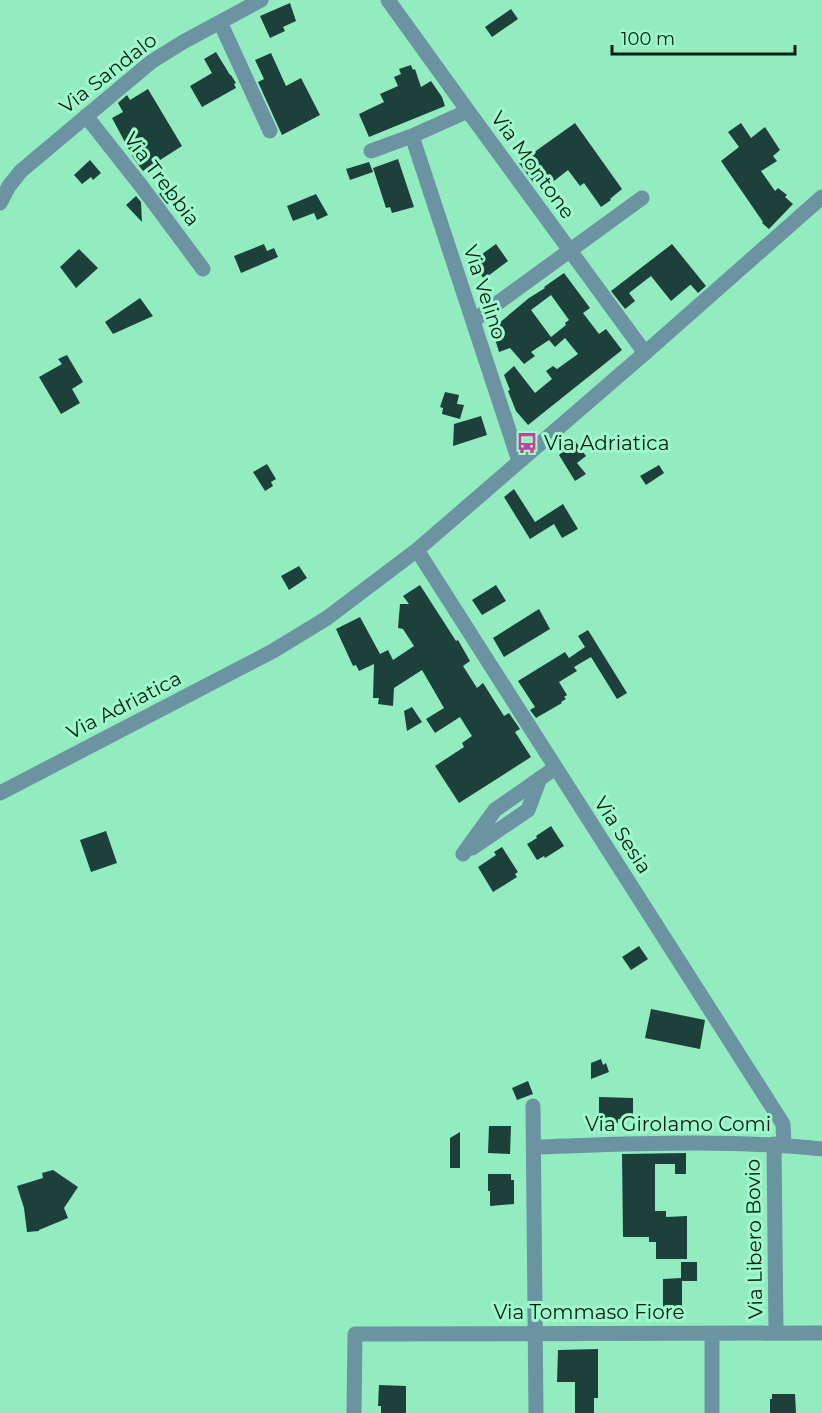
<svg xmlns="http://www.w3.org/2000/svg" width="822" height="1413" font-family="Montserrat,sans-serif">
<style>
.building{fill:#1d403b;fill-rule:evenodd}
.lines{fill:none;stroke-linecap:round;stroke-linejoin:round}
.minor{stroke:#6c93a1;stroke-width:15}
.tertiary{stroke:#6c93a1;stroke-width:15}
.labels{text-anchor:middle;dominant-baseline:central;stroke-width:6;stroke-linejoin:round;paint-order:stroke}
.street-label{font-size:20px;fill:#021e12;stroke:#9ff9cd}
.poi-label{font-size:20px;fill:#021e12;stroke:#9ff9cd;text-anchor:start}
</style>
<rect width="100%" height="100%" fill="#92ecc0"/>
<path class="building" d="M290 3 296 21 283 27 285 31 270 38 260 16Z
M511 9 518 19 492 37 485 27Z
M216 52 230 75H231L236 83 234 84 236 88 202 107 190 86 212 73 204 59Z
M271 53 286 86 301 78 320 115 282 135 258 82 264 79 255 60Z
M411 65 413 70 415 69 421 87 431 81 442 97 445 106 369 137 359 114 384 102 380 94 398 86 394 77 401 74 399 69Z
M148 89 182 146 143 171 134 159 112 118 123 112 118 103 127 95 130 100Z
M575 123 622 189 610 199 611 200 601 207 584 183 580 186 568 170 554 181 549 174 541 180 539 178 533 182 519 163Z
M741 123 751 138 765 127 780 150 773 156 777 161 761 171 775 191 778 188 787 195 785 197 793 204 769 229 762 223 763 222 721 161 739 147 728 132Z
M398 159 414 207 392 213 390 207 386 208 373 168Z
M90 160 101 173 93 180 91 177 82 184 74 175Z
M369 162 373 172 350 180 346 169Z
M172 185 180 196 167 204 159 194Z
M316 194 328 215 317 220 314 213 293 221 287 206Z
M136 196 141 202 142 222 126 205Z
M264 244 267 251 274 248 278 257 241 273 234 256Z
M496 244 508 261 484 279 471 262Z
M672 244 706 286 698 293 691 285H690L671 301 651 276 629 293 635 301 625 309 611 291Z
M79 249 98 268 76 288 60 267Z
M564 273 590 308 583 313 599 334 606 329 622 350 528 425 516 411 508 391 510 390 504 375 514 366 535 393 552 379 546 371 553 366 557 369 578 354 565 338 555 347 549 340 531 352 535 356 524 364 510 348 499 352 492 329 529 298 545 288 544 287ZM551 295 569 320 565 323 566 325 551 337 531 310Z
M140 298 153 316 113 334 105 322Z
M67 355 83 382 72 389 80 403 61 414 39 377 62 364 58 359Z
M445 392 459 395 457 404 464 405 460 419 442 414 443 408 440 407Z
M481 416 487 435 453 446 454 424Z
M575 441 586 456 577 463 586 474 575 481 559 455Z
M267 464 276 479 271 482 273 486 265 491 253 472Z
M659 465 664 473 646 485 640 476Z
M514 489 535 522 563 504 578 529 562 538 554 524 530 539 504 497Z
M299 566 307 578 289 590 281 576Z
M420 585 456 641 458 640 470 661 463 666 477 688 483 683 504 716 509 713 520 729 515 732 531 757 459 803 435 766 464 747 462 743 472 736 460 717 435 733 426 719 444 708 422 670 394 688 393 706 378 704 379 698H373L374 664 359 671 356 665 353 666 336 629 360 617 380 654 388 650 393 660 414 646 403 629 398 628 400 604H409L403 596Z
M496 585 506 601 482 615 472 600Z
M539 609 550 629 504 657 493 638Z
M588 630 627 693 617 699 591 657 574 667 577 671 559 682 567 695 564 697 566 699 561 702 562 703 536 718 530 710 535 707 518 681 565 652 569 658 585 647 578 636Z
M412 707 422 722 407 731 404 711Z
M551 826 564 846 545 858 544 856 537 860 527 844 537 838 536 836Z
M106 831 117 863 91 872 80 840Z
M502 847 518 872 515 874 517 877 493 892 478 867 496 855 494 852Z
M639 946 648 959 631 970 622 957Z
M651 1009 705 1020 700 1049 645 1038Z
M601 1059 603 1065 606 1063 609 1072 591 1079V1063Z
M528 1081 533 1094 517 1100 512 1088Z
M599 1097 633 1098V1120L618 1119V1123H599Z
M489 1126H511L510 1154 488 1153Z
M460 1132V1168H450V1138Z
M686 1153V1174H675V1164H655V1211H666V1217L687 1216V1259H656V1242H649V1237H623L622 1154Z
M53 1170 78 1187 64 1208 68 1218 39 1230V1231L27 1232 24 1208 17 1186 43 1178 42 1173Z
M488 1174H511V1180H514V1204L490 1206V1191H488Z
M681 1262H697V1281H682V1314H663V1279L681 1278Z
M598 1349V1398H594V1413H575V1382H557L558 1350Z
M379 1385 406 1386V1413H381V1406H378Z
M772 1394H795L796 1413H770V1399H772Z"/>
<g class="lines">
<path class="minor" d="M388 0 468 111 645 353
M220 22 270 131
M86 116 142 187 203 269
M412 136 519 461
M371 151 412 136 468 111
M0 203 9 186 21 171 151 62 183 42 261 0
M473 321 642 198
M417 550 783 1124 784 1145
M472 848 528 810 540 778
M463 854 495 810 555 768
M533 1106 536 1413
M774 1144 776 1333
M534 1147C630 1144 726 1139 822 1149
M712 1333V1413
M354 1413 355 1334 822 1333"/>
<path class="tertiary" d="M0 793 273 651 327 618 417 550 645 353 822 197"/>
</g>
<defs>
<symbol id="bus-bare" viewBox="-9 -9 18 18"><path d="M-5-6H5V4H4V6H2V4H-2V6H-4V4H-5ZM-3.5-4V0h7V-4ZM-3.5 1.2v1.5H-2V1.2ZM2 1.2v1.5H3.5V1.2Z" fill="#bf4598" stroke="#9ff9cd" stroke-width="2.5" paint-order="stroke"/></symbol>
</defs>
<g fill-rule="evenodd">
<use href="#bus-bare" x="512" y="428" width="30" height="30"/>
</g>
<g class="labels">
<g class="street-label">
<text transform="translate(108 73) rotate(-38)">Via Sandalo</text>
<text transform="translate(533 165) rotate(54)">Via Montone</text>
<text transform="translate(162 179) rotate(53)">Via Trebbia</text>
<text transform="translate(485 292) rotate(72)">Via Velino</text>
<text transform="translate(124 705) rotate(-27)">Via Adriatica</text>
<text transform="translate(623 835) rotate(57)">Via Sesia</text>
<text x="678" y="1124">Via Girolamo Comi</text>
<text transform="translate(754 1239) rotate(-91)">Via Libero Bovio</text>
<text x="589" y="1312">Via Tommaso Fiore</text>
</g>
<g class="poi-label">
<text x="544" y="443">Via Adriatica</text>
</g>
</g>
<path d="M612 45v9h183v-9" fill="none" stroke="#021e12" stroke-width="3"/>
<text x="621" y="45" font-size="18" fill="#021e12" stroke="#9ff9cd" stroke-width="4.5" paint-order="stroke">100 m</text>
</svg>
